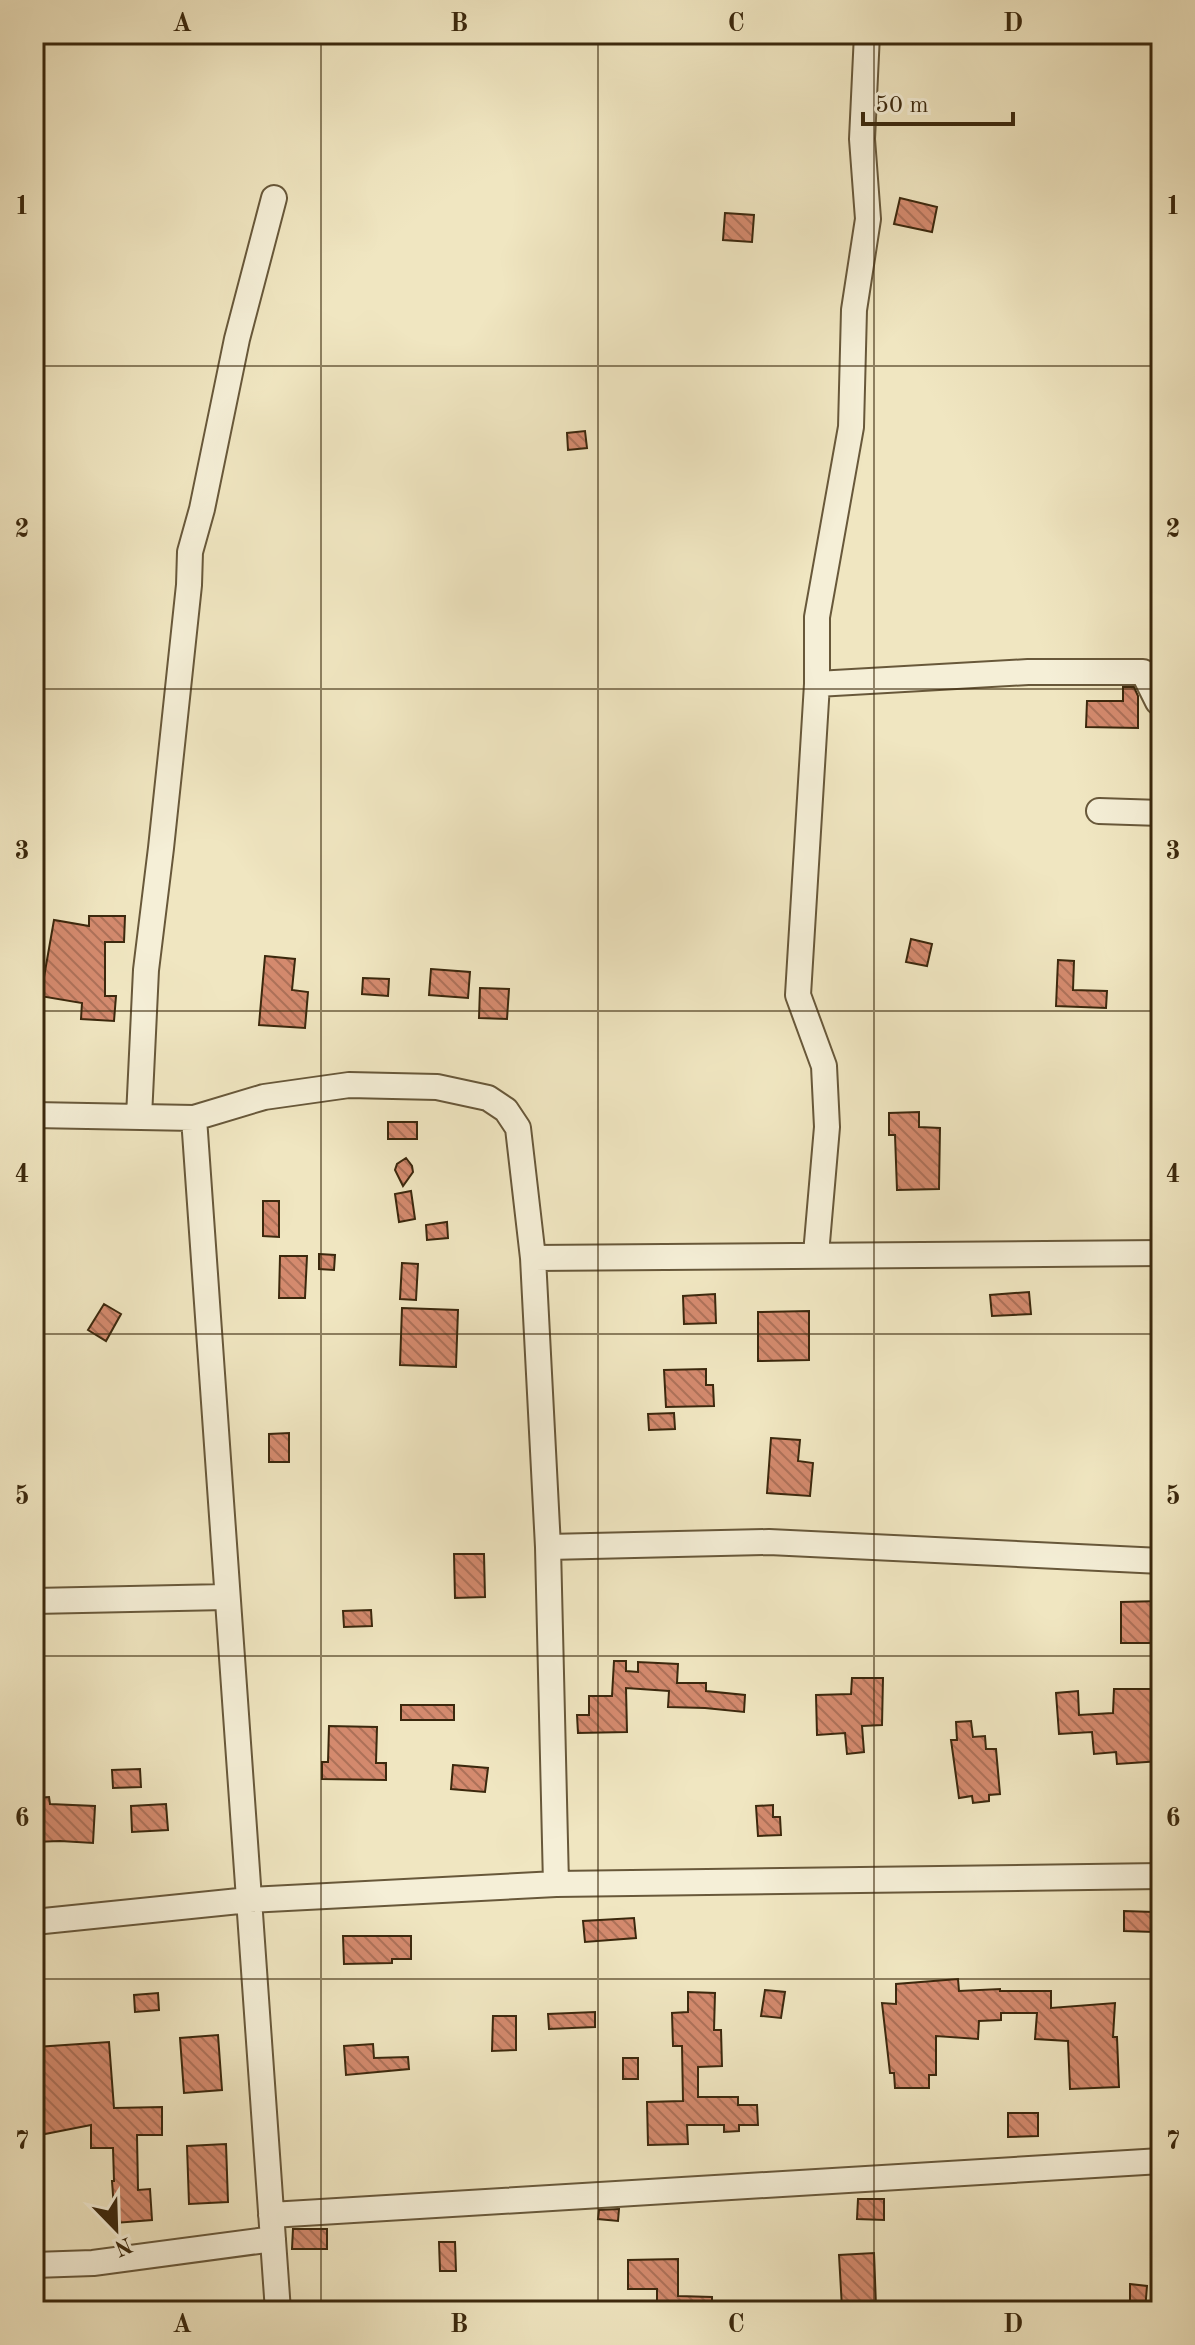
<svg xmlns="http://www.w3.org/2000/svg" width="1195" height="2345" font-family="'Old Standard TT',serif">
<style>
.building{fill:url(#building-back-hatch);stroke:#3b280d;stroke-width:2}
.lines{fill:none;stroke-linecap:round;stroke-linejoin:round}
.street-casing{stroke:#68583a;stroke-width:28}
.street{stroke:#f5efd7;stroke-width:24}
.grid{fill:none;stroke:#3b280d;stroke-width:2;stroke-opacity:0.55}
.neatline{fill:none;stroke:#3b280d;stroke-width:3}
.grid-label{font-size:26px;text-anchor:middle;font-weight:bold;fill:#3b280d}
</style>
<defs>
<pattern id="building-back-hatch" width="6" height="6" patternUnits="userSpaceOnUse" patternTransform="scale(2)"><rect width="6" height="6" fill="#d48a6e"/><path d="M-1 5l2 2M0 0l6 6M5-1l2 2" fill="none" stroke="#ad7159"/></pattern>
</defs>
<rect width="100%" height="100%" fill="#f0e6c1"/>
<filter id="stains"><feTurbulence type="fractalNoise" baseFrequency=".0025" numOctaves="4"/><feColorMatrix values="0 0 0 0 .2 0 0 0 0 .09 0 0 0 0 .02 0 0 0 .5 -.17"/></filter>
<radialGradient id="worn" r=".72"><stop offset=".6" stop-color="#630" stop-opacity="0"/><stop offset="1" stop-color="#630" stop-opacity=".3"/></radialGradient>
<path class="building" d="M900 198 937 207 932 232 894 224Z
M725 213 754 215 752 242 723 240Z
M585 431 587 448 568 450 567 433Z
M1123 687H1134L1138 696V728L1086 727 1087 701H1123Z
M89 916H125L124 942H105V996H116L114 1021 81 1019 82 1003 34 995V975L44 977 54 920 89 926Z
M911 939 932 944 927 966 906 962Z
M265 956 295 959 292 990 308 992 305 1028 259 1025Z
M1058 960 1074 961 1073 990 1107 991 1106 1008 1056 1006Z
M431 969 470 972 468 998 429 995Z
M363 978 389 979 388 996 362 994Z
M480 988 509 989 507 1019 479 1018Z
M919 1112V1127L940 1128 939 1189 897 1190 895 1135H889V1113Z
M388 1122H417V1139H388Z
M406 1158 412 1166 413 1172 403 1186 395 1170 397 1164Z
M411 1191 415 1219 399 1222 395 1194Z
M263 1201H279V1237L263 1236Z
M447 1222 448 1238 427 1240 426 1225Z
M319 1254 335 1255 334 1270 319 1269Z
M280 1256H307L305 1298H279Z
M402 1263 418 1264 416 1300 400 1299Z
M1029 1292 1031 1314 992 1316 990 1295Z
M715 1294 716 1323 684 1324 683 1296Z
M104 1304 121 1314 106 1341 88 1330Z
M402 1308 458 1310 456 1367 400 1365Z
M809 1311V1360L758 1361V1312Z
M706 1369V1385H713L714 1406 666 1407 664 1370Z
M674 1413 675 1429 649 1430 648 1414Z
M289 1433V1462H269V1434Z
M771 1438 800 1440 798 1461 813 1463 810 1496 767 1493Z
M454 1554H484L485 1597 455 1598Z
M1161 1601V1643H1121V1602Z
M371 1610 372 1626 344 1627 343 1611Z
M614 1661H626V1671L638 1672V1662L678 1664 677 1683H706V1691L745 1695 744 1712 705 1708 668 1707 669 1691 626 1688 627 1732 578 1733 577 1715H589V1696H612Z
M852 1678H883L882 1725 862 1726 864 1752 847 1754 845 1733 817 1735 816 1695 851 1694Z
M1114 1689H1161V1761L1117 1764 1116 1752 1094 1754 1092 1732 1059 1734 1056 1693 1078 1691 1079 1715 1113 1713Z
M401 1705H454V1720H401Z
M971 1721 973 1737 985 1736 986 1749H996L1000 1794 989 1795V1801L973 1803 972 1796 959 1798 951 1740H957L956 1722Z
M329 1726 377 1727 376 1763H386V1780L322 1779V1762H328Z
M453 1765 488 1768 485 1792 451 1789Z
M140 1769 141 1787 113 1788 112 1770Z
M49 1797 50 1804 95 1806 93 1843 60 1841 34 1842V1798Z
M166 1804 168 1830 132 1832 131 1806Z
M773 1805V1817H780L781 1835 758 1836 756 1806Z
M1124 1911 1154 1912V1932L1124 1931Z
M634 1918 636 1938 585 1942 583 1921Z
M343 1936H411V1959H392V1963L344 1964Z
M958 1979 959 1991 1000 1989V1991H1051V2008L1115 2003 1113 2037H1117L1119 2087 1070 2089 1068 2041 1035 2039 1037 2013H1001V2020L979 2021 978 2039 936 2036V2075H929V2088H895L894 2073H890L882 2003 896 2004V1984Z
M765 1990 785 1992 781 2018 761 2016Z
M688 1992 715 1993 714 2030H721L722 2066 698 2067V2097H738V2105H757L758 2125H739V2131L724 2132V2125H687L688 2144 648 2145 647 2102 683 2101 682 2046H673L672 2013 688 2012Z
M158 1993 159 2010 135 2012 134 1995Z
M595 2012V2027L549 2029 548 2014Z
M493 2016H516V2050L492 2051Z
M218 2035 222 2090 184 2093 180 2038Z
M109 2042 114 2108 162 2107V2135H137L138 2190 150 2189 152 2220 115 2223 112 2181H114L113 2148H91V2125L40 2135V2119H34V2088H37L36 2047Z
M373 2044 374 2058 408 2057 409 2069 346 2075 344 2046Z
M623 2058H638V2079H623Z
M1008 2113H1038V2136L1008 2137Z
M226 2144 228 2202 189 2204 187 2146Z
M858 2199H884V2220L857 2219Z
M619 2209 618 2221 598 2219 599 2210Z
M293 2229H327V2249H292Z
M439 2242H455L456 2271H440Z
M874 2253 876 2306 842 2308 839 2255Z
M678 2259V2296L712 2297V2311H657V2289H628V2260Z
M1130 2284 1147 2286 1145 2311H1130Z"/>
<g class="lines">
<defs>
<path id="street" d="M817 684 1028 672H1143L1158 702 1161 704
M1099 811 1161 813
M34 1115 194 1118 264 1097 349 1085 437 1087 488 1098 506 1110 518 1128 533 1258 1161 1253
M139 1117 146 970 161 848 189 585 190 552 202 509 237 339 274 198
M194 1118 278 2311
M816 1254 827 1127 824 1066 798 995 817 684V617L851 427 854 310 868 219 862 139 867 34
M533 1258 548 1547 556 1884
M548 1547 769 1542 1161 1561
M34 1601 226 1597
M34 1922 249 1900 556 1884 1161 1876
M271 2215 1161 2161
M34 2265 93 2263 273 2239"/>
</defs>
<use href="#street" class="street-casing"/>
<use href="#street" class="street"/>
</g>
<path class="grid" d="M321 34V2311M598 34V2311M874 34V2311M34 366H1161M34 689H1161M34 1011H1161M34 1334H1161M34 1656H1161M34 1979H1161"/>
<rect width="1195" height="2345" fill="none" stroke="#f0e6c1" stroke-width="88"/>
<g transform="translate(116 2229) rotate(157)" stroke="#f5efd7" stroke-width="6" paint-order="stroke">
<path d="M0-6L14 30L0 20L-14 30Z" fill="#3b280d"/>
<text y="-12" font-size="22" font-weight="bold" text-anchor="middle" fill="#3b280d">N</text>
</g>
<path d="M863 112v12h150v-12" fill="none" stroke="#3b280d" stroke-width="4"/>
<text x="875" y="112" font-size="24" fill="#3b280d" stroke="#f5efd7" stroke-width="6" paint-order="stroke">50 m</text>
<rect x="44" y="44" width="1107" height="2257" class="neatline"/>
<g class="grid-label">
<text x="182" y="31">A</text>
<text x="459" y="31">B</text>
<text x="736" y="31">C</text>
<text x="1013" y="31">D</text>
<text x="22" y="214">1</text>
<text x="1173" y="214">1</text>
<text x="22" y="537">2</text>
<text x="1173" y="537">2</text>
<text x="22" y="859">3</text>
<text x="1173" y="859">3</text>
<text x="22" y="1182">4</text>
<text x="1173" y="1182">4</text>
<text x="22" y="1504">5</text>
<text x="1173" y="1504">5</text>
<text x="22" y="1826">6</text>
<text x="1173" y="1826">6</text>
<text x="22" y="2149">7</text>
<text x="1173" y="2149">7</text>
<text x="182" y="2332">A</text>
<text x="459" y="2332">B</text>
<text x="736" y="2332">C</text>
<text x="1013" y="2332">D</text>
</g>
<rect width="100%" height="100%" filter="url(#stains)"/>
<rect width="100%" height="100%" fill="url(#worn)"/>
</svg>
